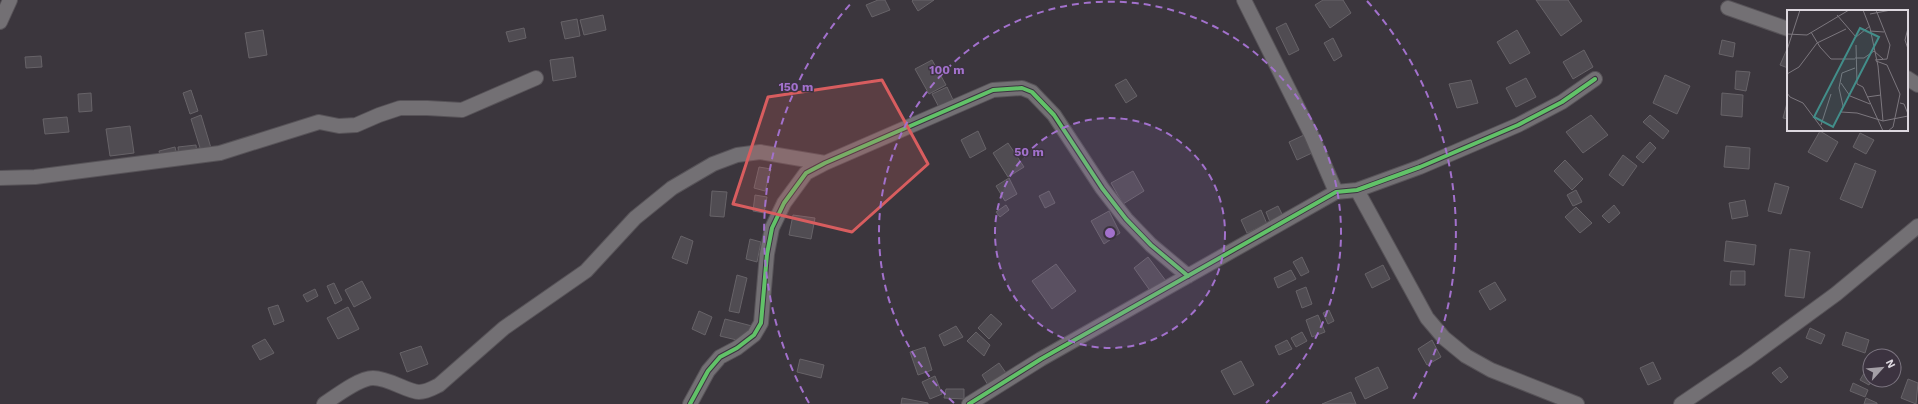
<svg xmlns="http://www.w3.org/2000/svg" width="1918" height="404" font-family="'Work Sans',sans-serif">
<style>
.building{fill:#504c52;stroke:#676368}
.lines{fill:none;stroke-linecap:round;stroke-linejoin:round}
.street-casing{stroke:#575358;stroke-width:16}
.street{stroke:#737074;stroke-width:14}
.cycleway-casing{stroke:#3c3340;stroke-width:6}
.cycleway{stroke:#61c268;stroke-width:4}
.marked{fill:#d85d5f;fill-opacity:0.2;stroke:#d85d5f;stroke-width:3;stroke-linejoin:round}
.ring{fill:none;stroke:#a271cc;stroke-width:2;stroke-dasharray:7 5}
.inset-road{fill:none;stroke:#7c777e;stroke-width:1}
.view{fill:#428e8a;fill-opacity:0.15;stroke:#428e8a;stroke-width:2}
.inset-edge{fill:none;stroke:#ddd8df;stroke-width:2}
.centre{fill:#a271cc;stroke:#3c3340;stroke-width:2}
.ring-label{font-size:12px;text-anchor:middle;font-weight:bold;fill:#a271cc;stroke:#3c3340;stroke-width:3;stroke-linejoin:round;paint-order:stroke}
</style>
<rect width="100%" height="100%" fill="#3b363d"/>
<path class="building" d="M878 0H885L890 10 872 17 866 5Z
M934 0 918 11 912 1 913 0Z
M1323 0H1343L1351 13 1330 28 1315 5Z
M1536 0H1568L1582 21 1561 36Z
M603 15 606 30 584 35 580 20Z
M577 19 580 36 565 39 561 22Z
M1286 23 1299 50 1289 55 1276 28Z
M524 28 526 38 509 42 506 32Z
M263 30 267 55 249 58 245 33Z
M1517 30 1530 53 1510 64 1497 42Z
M1333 38 1342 56 1334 61 1324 43Z
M1722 40 1735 43 1733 57 1719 54Z
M1787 49H1788V68L1780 65Z
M1584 50 1593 67 1573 79 1563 62Z
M41 56 42 67 26 68 25 57Z
M573 57 576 77 553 81 550 60Z
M932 60 946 85 929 94 915 69Z
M1736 71 1750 72 1746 91 1735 89Z
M1665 75 1690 86 1677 114 1653 103Z
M1526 78 1536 97 1516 107 1506 88Z
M1126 79 1137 96 1126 103 1115 85Z
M1471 80 1478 103 1457 108 1449 84Z
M947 87 955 104 941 111 932 94Z
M191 90 198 111 190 114 183 93Z
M91 93 92 111 79 112 78 94Z
M1722 93 1743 95 1742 117 1721 115Z
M1787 103H1788V119L1783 118Z
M201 115 211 148 201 151 191 119Z
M1591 115 1608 135 1583 153 1566 132Z
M1650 115 1669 131 1663 139 1643 122Z
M67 117 69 132 45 134 43 119Z
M130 126 134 153 110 156 106 129Z
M978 131 986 149 970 158 961 140Z
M1820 131 1838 142 1827 162 1808 152Z
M1860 133 1874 140 1866 154 1853 147Z
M1304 135 1312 153 1297 160 1289 142Z
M1650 142 1656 148 1643 163 1636 157Z
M1008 143 1024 167 1008 177 993 153Z
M196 145 197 155 179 156 178 147Z
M1726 146 1750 148 1749 169 1724 167Z
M175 147 177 156 161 160 159 151Z
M1623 155 1637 166 1623 186 1609 175Z
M1565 160 1583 179 1572 190 1554 171Z
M1855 163 1876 171 1862 208 1840 199Z
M759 167 771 169 765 191 754 188Z
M1133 171 1144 191 1123 204 1111 183Z
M1009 178 1017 194 1005 201 996 186Z
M1775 183 1789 187 1781 214 1768 211Z
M1576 190 1582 202 1573 206 1567 195Z
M712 191 727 192 724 217 710 216Z
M1049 191 1055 203 1045 208 1039 196Z
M755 195 767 197 764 213 753 211Z
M1745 200 1748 216 1732 219 1729 203Z
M1006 205 1009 210 1000 217 996 212Z
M1614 205 1620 213 1609 223 1602 216Z
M1278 206 1283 216 1270 222 1266 212Z
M1576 207 1592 223 1580 233 1565 217Z
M1261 210 1267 224 1247 233 1241 220Z
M1109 211 1120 233 1104 244 1091 221Z
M793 215 815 218 811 239 789 235Z
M681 236 693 241 687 264 672 258Z
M750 239 761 242 757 262 746 259Z
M1726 241 1756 245 1754 265 1724 261Z
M1790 249 1810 252 1804 298 1785 296Z
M1148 257 1166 281 1151 292 1134 268Z
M1302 257 1309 272 1301 276 1293 262Z
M1056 264 1076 291 1052 309 1032 281Z
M1383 265 1390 279 1372 288 1365 274Z
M1291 270 1296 279 1278 288 1274 278Z
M1731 271H1745V285H1730Z
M737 275 747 278 739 313 729 311Z
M362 281 371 298 354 307 345 290Z
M1495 282 1506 300 1490 310 1479 291Z
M334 283 342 300 335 304 327 286Z
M1306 287 1312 304 1302 308 1296 291Z
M315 289 318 296 307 302 303 295Z
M278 305 284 321 274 325 268 308Z
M348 307 359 329 338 339 327 318Z
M1329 310 1334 321 1328 324 1323 313Z
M699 311 712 317 705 335 692 329Z
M991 314 1002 324 989 339 978 328Z
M1318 315 1325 332 1312 337 1306 320Z
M725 319 752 326 741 341 720 336Z
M956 326 963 337 944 346 939 335Z
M1810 328 1825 335 1821 344 1806 338Z
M976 332 990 345 984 356 967 341Z
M1302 332 1307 341 1296 347 1291 338Z
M1846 332 1869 340 1865 353 1842 345Z
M265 339 274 353 260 360 252 346Z
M1287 340 1292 349 1279 355 1275 346Z
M1432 340 1441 357 1427 365 1418 349Z
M421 346 428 364 407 372 400 353Z
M925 347 932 370 918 375 910 352Z
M800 359 824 365 821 378 797 372Z
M1241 361 1254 385 1234 395 1221 371Z
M1653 362 1661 379 1648 385 1640 368Z
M999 363 1006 373 988 385 982 375Z
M1870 363V380H1872L1869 385 1860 380Z
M1378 367 1388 388 1365 399 1355 378Z
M1780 367 1788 377 1781 383 1772 373Z
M935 376 942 394 930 399 922 382Z
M1908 379 1918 383 1916 404 1901 398Z
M1853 383 1868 390 1865 397 1850 391Z
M946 389H964V399L944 398Z
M1351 392 1356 404H1322Z
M902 398 928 403V404H901Z
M1866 398 1877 403V404H1864Z"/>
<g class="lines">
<defs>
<path id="street" d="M1244 0 1311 134 1336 192
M1728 8 1788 29
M0 22 10 0
M1907 78 1918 85
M0 178 35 177 220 153 319 122 339 126 356 125 379 115 400 108H427L462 110 536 78
M1357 190 1427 318 1444 338 1466 356 1491 370 1577 404
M324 404C336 396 359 378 373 378 389 378 408 392 419 392 427 392 433 388 439 385L504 328 586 271 635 218 672 188 713 164 737 155 760 152 825 163
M690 404 708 371 720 357 737 348 754 335 761 323 767 254 772 228 784 203 806 173 825 163 993 90 1022 88 1032 92 1054 115 1102 188 1126 219 1151 245 1188 276
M969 404 1041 359 1336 192 1357 190 1420 167 1518 125 1562 102 1595 79
M1681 404 1746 360 1836 294 1918 226"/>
</defs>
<use href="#street" class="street-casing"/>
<use href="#street" class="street"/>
<defs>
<path id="cycleway" d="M690 404 708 371 720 357 737 348 754 335 761 323 767 254 772 228 784 203 806 173 825 163 993 90 1022 88 1032 92 1054 115 1102 188 1126 219 1151 245 1188 276
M969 404 1041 359 1336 192 1357 190 1420 167 1518 125 1562 102 1595 79"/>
</defs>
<use href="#cycleway" class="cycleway-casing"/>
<use href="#cycleway" class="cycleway"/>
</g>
<path class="marked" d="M882 80 928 164 852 232 733 204 768 97Z"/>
<circle cx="1110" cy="233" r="115" fill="#a271cc" fill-opacity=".12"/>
<g class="ring">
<circle cx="1110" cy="233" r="115"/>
<path d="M954 403A231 231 0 1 1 1266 403"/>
<path d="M809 403A346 346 0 0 1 853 1M1367 1A346 346 0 0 1 1411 403"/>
</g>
<g transform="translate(1787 10)">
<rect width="121" height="121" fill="#3b363d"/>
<path class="inset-road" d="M76 0 83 18 91 56 96 111M83 4 104 0M50 5 69 27M121 18 118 30 121 39M83 21 97 22M24 22 33 37 44 49H68M0 24 20 25 62 0M69 27 83 16M69 35 70 74 76 77 96 121M0 40 13 0M68 48H77L87 41 96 49M88 50 100 49 103 35 89 0M89 51 100 55 113 84 106 117 101 121M68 58 55 63 52 78 56 96 54 102 70 103 96 111 121 106M0 64 12 57 30 33 59 19M54 73 63 86 83 94M0 83 3 87 16 93 37 121M80 87 94 85M113 93 117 94 121 104M34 115 44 84"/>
<path class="view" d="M73 18 92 27 46 117 27 107Z"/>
<rect width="121" height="121" class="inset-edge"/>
</g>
<circle cx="1110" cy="233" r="6" class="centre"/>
<g class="ring-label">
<text x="947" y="74">100 m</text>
<text x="796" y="91">150 m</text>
<text x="1029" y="156">50 m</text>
</g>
<g transform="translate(1882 368) rotate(63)"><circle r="19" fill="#3c3340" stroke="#7c7580"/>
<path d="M0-3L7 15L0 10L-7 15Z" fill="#a49fa6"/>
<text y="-6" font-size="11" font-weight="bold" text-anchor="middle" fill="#ddd8df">N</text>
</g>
</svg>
